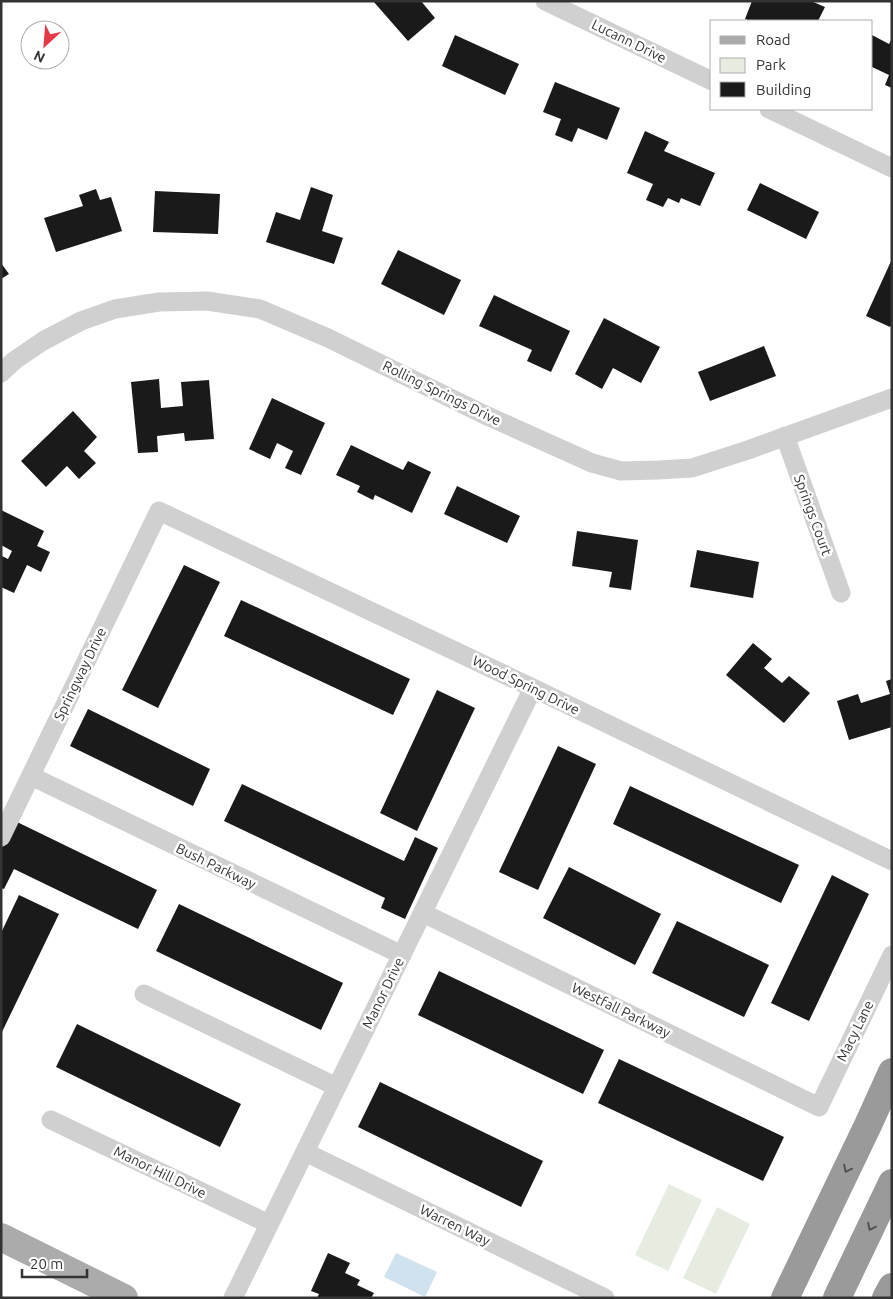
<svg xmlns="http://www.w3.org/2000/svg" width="893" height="1299" font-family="Ubuntu,sans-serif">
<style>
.green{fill:#e6ecdf}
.water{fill:#cfe2ee}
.building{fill:#1a1a1a}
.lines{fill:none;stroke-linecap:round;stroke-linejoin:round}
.minor{stroke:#d0d0d0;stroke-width:19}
.primary{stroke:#ababab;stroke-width:28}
.motorway{stroke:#9a9a9a;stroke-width:28}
.oneway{stroke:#525252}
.labels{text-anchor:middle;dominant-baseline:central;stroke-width:5;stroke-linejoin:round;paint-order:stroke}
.street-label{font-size:14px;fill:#333;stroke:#fff}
</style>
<rect width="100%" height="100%" fill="#fff"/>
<path class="green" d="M669 1184 702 1200 668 1271 635 1255Z
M717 1207 750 1224 716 1294 683 1278Z"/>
<path class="water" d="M396 1253 437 1272 425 1297 384 1277Z"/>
<path class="building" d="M373 1H421L435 18 408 41Z
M752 1H786L788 2 789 1H811L825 7 818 21H750L745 19Z
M455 35 519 64 505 95 442 66Z
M872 35 889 44 892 38V88L885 85 889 75 872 67Z
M555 82 620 108 607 140 578 128 572 142 555 135 561 119 543 112Z
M645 131 669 142 664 151 715 173 700 206 681 198 679 203 668 198 663 207 646 200 653 184 627 173Z
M760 183 819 212 806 239 747 210Z
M311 187 333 195 322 231 343 238 334 264 266 242 276 212 300 220Z
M96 189 100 200 111 197 122 231 56 252 44 218 83 206 79 195Z
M155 191 220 194 218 234 153 232Z
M398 250 461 280 444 315 381 284Z
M892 259V324L890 327 866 316Z
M1 263 9 274 1 279Z
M494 295 570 331 551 372 527 361 532 350 479 326Z
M604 318 660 347 641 383 613 368 602 389 575 374Z
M764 346 776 376 710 401 698 372Z
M159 379 161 408 183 406 181 382 209 380 214 439 185 441 184 433 157 436 158 452 138 453 131 382Z
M272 398 325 423 301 475 285 468 293 451 277 443 270 459 249 449Z
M73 411 97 437 84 451 96 463 79 479 67 466 46 487 21 461Z
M351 445 403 470 408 461 431 472 412 513 375 495 373 500 357 492 360 486 336 475Z
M457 486 520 516 507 543 444 514Z
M1 510 44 531 37 546 50 552 41 572 27 565 14 593 1 587V559L2 556 8 559 12 551 1 545Z
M577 531 638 540 631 590 609 587 612 572 572 566Z
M697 550 759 562 753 598 690 587Z
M184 565 220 582 158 708 122 690Z
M241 600 410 679 393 715 224 636Z
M753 643 772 659 764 668 782 683 789 676 810 693 784 723 726 675Z
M892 679V727L849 740 837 701 858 694 861 703 890 694 886 681Z
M437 690 475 708 417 831 380 813Z
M88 709 210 769 193 806 70 746Z
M558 746 596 764 538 890 499 872Z
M242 784 404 861 415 837 438 848 405 919 381 908 385 898 224 821Z
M630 786 799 865 781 903 613 824Z
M15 821 157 890 138 929 14 869 4 889 1 888V849Z
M569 867 661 914 635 965 543 918Z
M832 875 869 894 809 1021 771 1003Z
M19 895 59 914 1 1034V933Z
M179 904 343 983 321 1030 156 951Z
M677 921 769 965 744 1017 652 973Z
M439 971 604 1050 583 1094 418 1015Z
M77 1024 241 1104 220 1147 56 1067Z
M619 1059 784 1137 763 1181 598 1103Z
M380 1082 543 1161 521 1207 358 1127Z
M328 1253 350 1263 345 1273 360 1280 357 1285 374 1293 371 1298H317L319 1294 311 1291Z"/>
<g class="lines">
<path class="minor" d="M545 1 712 81
M769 109 892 168
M1 373 15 360 43 341 81 321 115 309 159 302 207 301 260 309 328 338 483 414 592 463 621 471 658 470 692 468 748 450 892 398
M785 436 841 593
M31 776 402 955
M1 837 159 511 533 688 892 861
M423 913 819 1107 892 955
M144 994 337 1087
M51 1120 269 1224
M305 1152 605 1298
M233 1298 533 688"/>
<path class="primary" d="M1 1237 124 1298"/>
<path class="motorway" d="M785 1298 868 1125 892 1072
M837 1298 892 1183
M886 1298 892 1287"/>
</g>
<defs><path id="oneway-chevron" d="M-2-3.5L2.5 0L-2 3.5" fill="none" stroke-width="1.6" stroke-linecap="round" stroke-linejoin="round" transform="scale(1.25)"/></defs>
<g class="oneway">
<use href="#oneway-chevron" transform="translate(847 1169) rotate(116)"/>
<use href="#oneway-chevron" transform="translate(871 1227) rotate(116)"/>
</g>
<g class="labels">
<g class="street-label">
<text transform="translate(629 41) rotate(26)">Lucann Drive</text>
<text transform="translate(442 393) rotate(26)">Rolling Springs Drive</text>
<text transform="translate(813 515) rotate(70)">Springs Court</text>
<text transform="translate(80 674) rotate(-64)">Springway Drive</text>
<text transform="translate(526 685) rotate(26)">Wood Spring Drive</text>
<text transform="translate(216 866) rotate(26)">Bush Parkway</text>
<text transform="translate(383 993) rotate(-64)">Manor Drive</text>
<text transform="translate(621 1010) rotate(26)">Westfall Parkway</text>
<text transform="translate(855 1031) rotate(-64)">Macy Lane</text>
<text transform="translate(160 1172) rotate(26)">Manor Hill Drive</text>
<text transform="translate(455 1225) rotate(26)">Warren Way</text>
</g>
</g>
<rect width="893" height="1299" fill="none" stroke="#333333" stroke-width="5"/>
<rect x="710" y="20" width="162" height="90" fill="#ffffff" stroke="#adadad"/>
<rect x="720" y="36" width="25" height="8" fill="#ababab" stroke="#adadad"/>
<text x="756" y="45" font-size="15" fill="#333333">Road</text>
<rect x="720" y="58" width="25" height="15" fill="#e6ecdf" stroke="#adadad"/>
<text x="756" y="70" font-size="15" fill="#333333">Park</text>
<rect x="720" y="82" width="25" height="15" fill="#1a1a1a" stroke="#adadad"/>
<text x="756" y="95" font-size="15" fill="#333333">Building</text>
<g transform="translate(45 45) rotate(206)"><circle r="24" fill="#ffffff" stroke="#adadad"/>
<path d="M0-4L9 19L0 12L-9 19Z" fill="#e63946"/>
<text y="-8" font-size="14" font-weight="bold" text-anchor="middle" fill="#333333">N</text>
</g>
<path d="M22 1269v8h65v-8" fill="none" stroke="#333333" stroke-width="2.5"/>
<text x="30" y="1269" font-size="15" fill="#333333" stroke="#ffffff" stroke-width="4" paint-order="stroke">20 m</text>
</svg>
